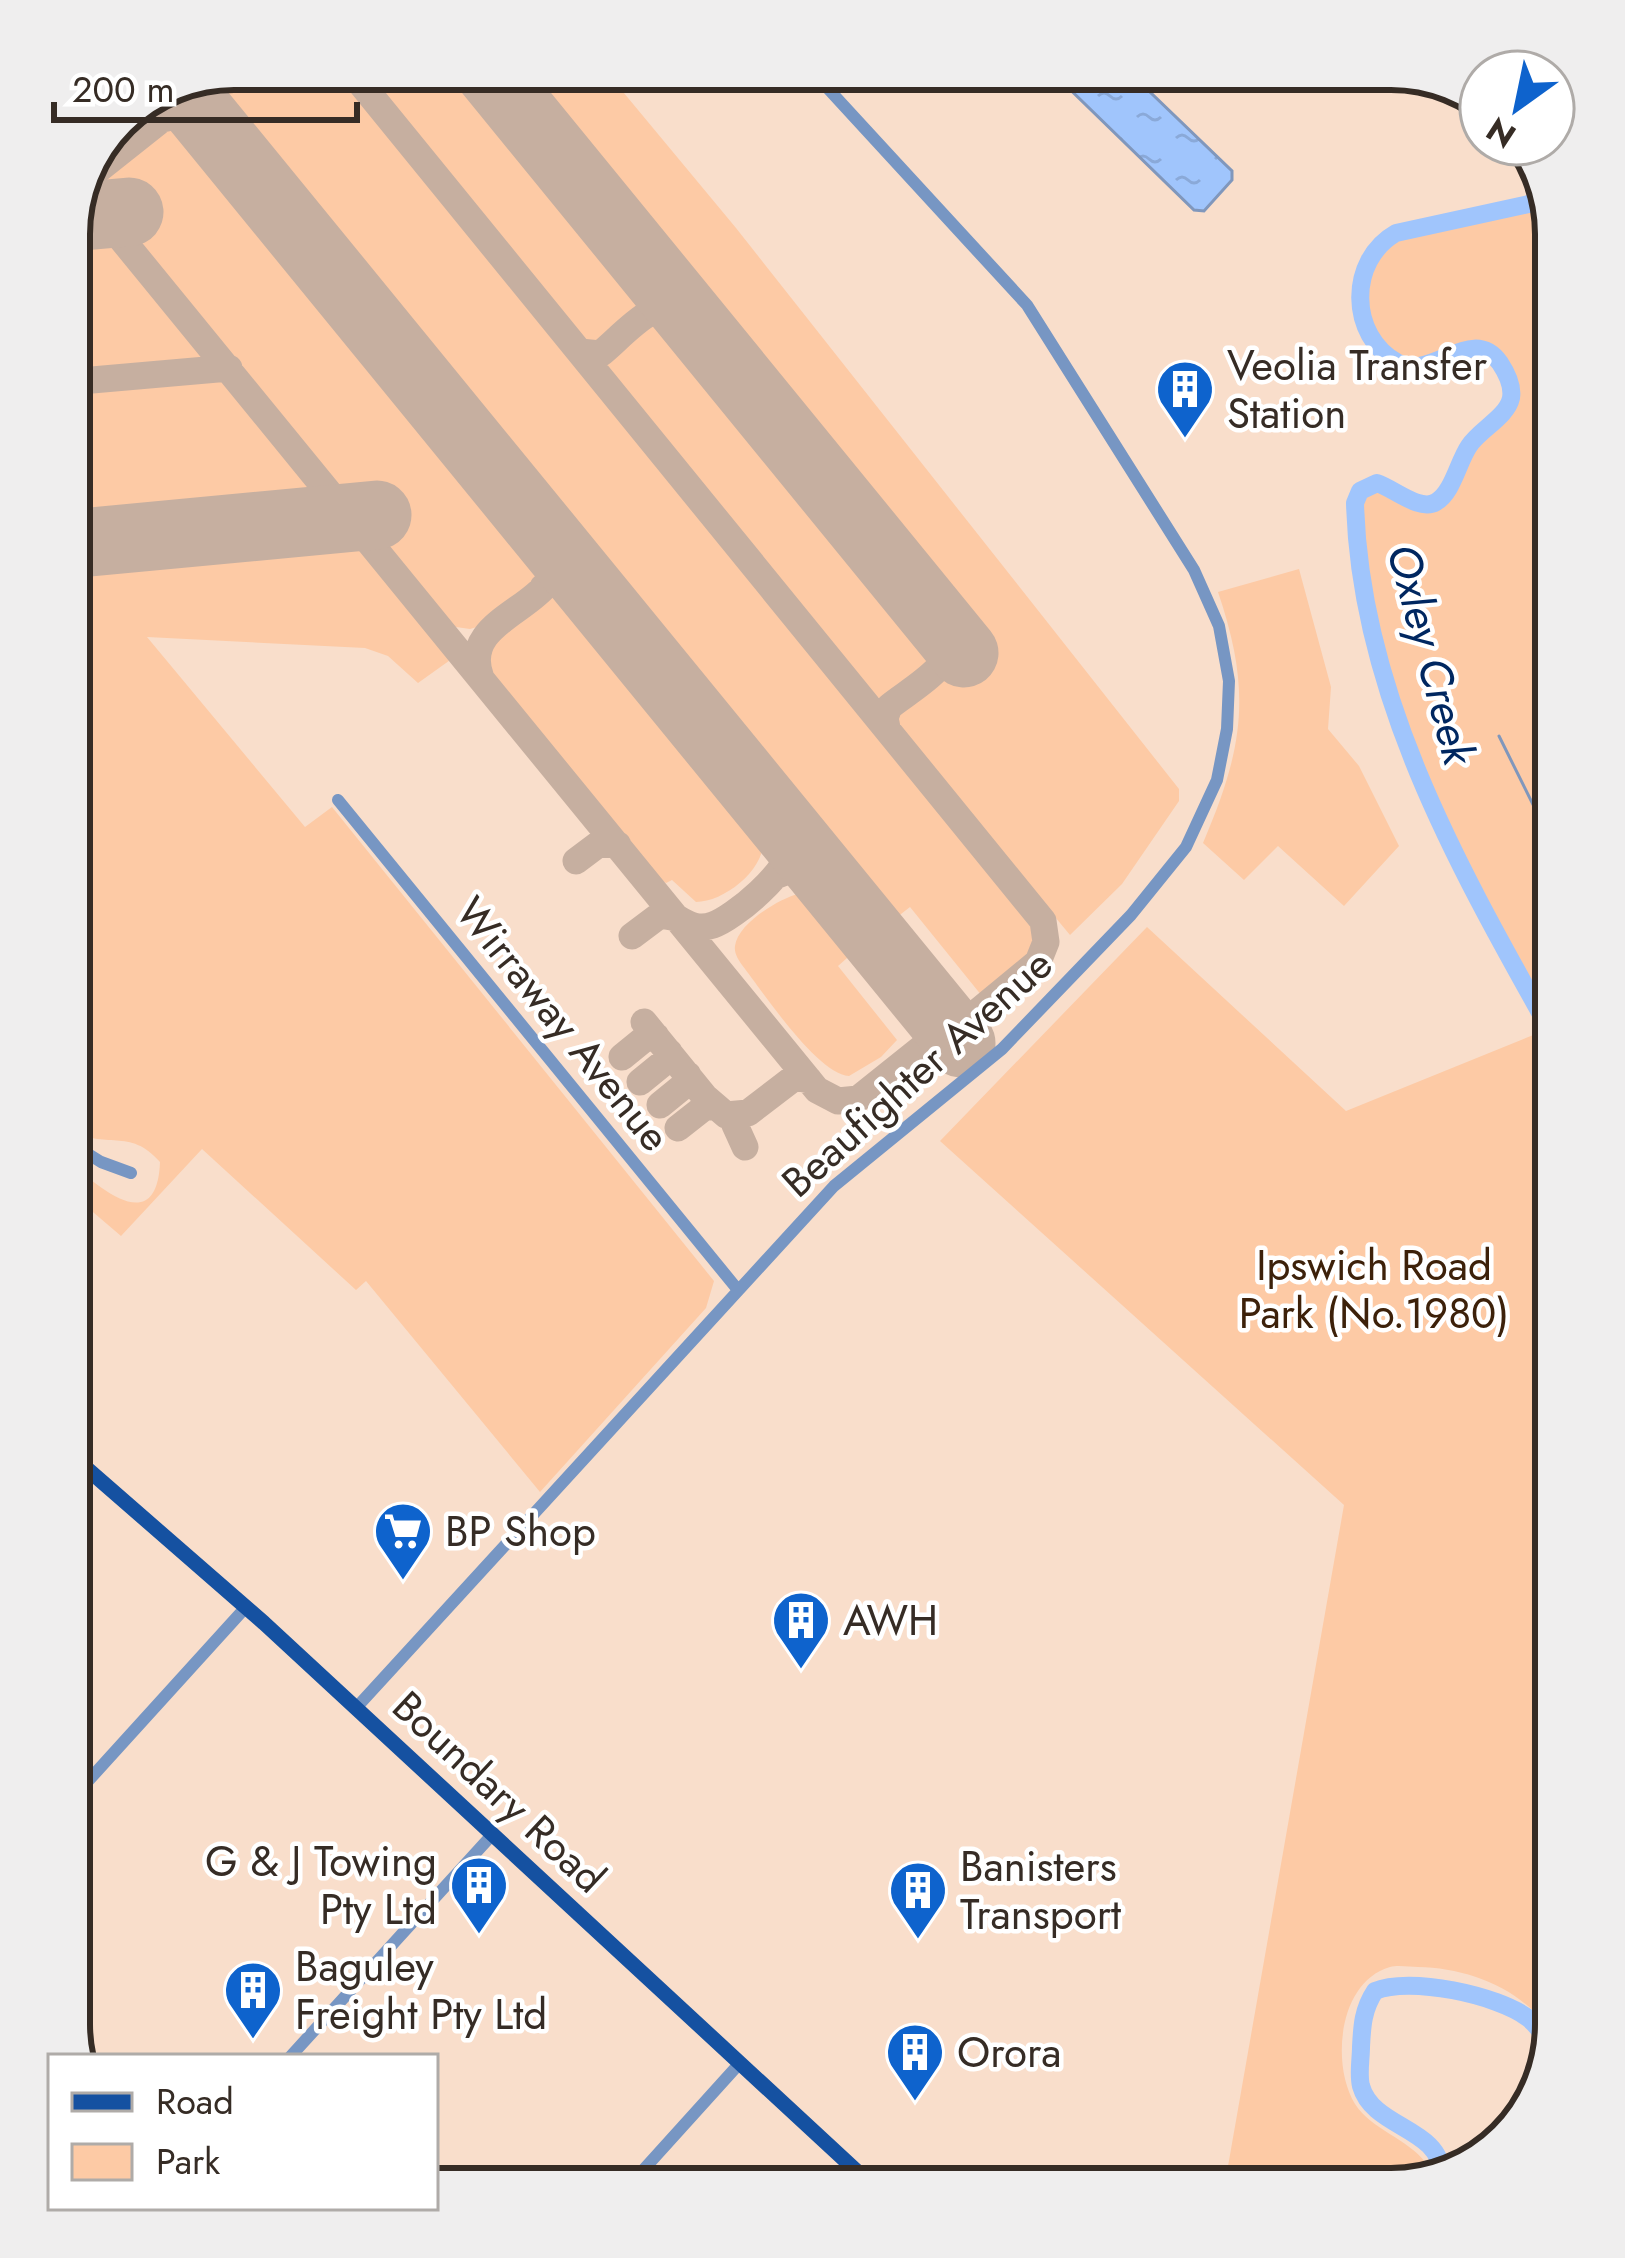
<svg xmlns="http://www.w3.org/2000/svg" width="1625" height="2258" font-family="Jost,sans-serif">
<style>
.green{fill:#fdcaa5}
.water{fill:url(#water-ripples);stroke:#8097bc;stroke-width:3}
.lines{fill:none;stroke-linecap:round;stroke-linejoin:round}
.stream{stroke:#8097bc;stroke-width:3}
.river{stroke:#a0c5fc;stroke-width:18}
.taxiway{stroke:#c6afa0;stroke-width:27}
.runway{stroke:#c6afa0;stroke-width:69}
.minor{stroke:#7796c3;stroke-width:12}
.major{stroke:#1551a1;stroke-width:15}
.labels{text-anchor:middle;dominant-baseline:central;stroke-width:9;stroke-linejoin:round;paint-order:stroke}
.poi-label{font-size:42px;fill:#362c25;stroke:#fff;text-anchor:start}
.street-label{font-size:42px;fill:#362c25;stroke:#fff}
.park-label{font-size:42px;fill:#3d210a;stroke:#fff}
.water-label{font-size:45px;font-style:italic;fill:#002760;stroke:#fff}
.rim{fill:none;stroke:#362c25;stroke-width:6}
</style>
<defs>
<pattern id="water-ripples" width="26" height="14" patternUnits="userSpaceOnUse" patternTransform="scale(3)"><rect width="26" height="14" fill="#a0c5fc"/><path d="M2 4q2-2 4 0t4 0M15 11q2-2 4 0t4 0" fill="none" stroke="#8aa9d8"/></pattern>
</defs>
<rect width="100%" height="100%" fill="#f9decb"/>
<path class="green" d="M235 69H339L1033 918 1039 940 1029 962 982 996 910 907 892 921 205 80Z
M376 69H468L650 291 647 308 598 347 584 345 371 84Z
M506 69H604L736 228 1179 789V801L1122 884 1070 935 894 723 900 706 983 639 895 531 879 526Z
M158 98 160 107 156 115 100 160 125 111Z
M171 125 182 128 542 569 534 584 484 625 470 629 456 627 445 620 382 541 377 491 342 494 132 237 128 189 95 192 91 188 98 178Z
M1547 200 1556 235V1833L1542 1844 1532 1868 1536 1890 1556 1916V2024L1553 2036C1526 1990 1470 1968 1418 1967 1410 1967 1398 1965 1390 1967 1338 1982 1331 2065 1355 2104 1372 2130 1407 2138 1426 2163L1421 2178 1380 2189H1224L1344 1505 940 1141 1147 927 1346 1111 1548 1029C1514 960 1473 894 1440 824 1395 731 1358 607 1355 503L1360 491 1377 483C1393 488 1420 512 1436 502 1453 492 1458 462 1469 446 1479 430 1507 417 1511 397 1513 386 1506 372 1500 363 1472 323 1432 381 1398 363 1348 336 1348 260 1396 233Z
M107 238 309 482 308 490 299 499 240 505 244 551 349 542 360 544 453 658 418 683 388 656 365 648 147 637 305 827 332 807 714 1281 706 1308 540 1492 366 1281 356 1290 202 1149 121 1236 80 1201 69 1211V1161C97 1186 157 1240 160 1162 129 1126 106 1152 69 1128V242Z
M663 315 672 319 856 545 859 562 930 650C931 671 901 691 882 699L871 695 604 369 606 358Z
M1299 569 1331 687 1328 729 1359 766 1399 846 1344 906 1278 846 1244 880 1203 843C1244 747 1252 692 1218 592Z
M556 592 563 594 763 838C767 868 725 902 696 902L672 880 666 883 653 874 488 670C483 636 528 604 556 592Z
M798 894 810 895 855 951 838 966 897 1040 881 1057 849 1076C817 1074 763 992 742 965 738 959 734 953 735 946 738 923 779 899 798 894Z"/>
<path class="water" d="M1049 69H1126L1232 171V180L1204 211 1194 210Z"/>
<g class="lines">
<path class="stream" d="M1499 736 1556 851"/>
<path class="river" d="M1547 200 1396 233C1348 260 1348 336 1398 363 1432 381 1472 323 1500 363 1506 372 1513 386 1511 398 1507 417 1479 430 1469 446 1458 462 1453 492 1436 502 1420 512 1393 488 1377 483L1360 491 1355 503C1360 698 1463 875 1556 1041
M1556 1902C1541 1881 1535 1861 1556 1842
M1442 2175C1441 2127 1373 2129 1361 2086 1358 2074 1361 2059 1361 2047 1362 2026 1363 2009 1375 1991 1409 1976 1498 1995 1528 2018 1539 2027 1544 2036 1549 2049"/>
<path class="taxiway" d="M94 173 162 119 186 114 209 125 269 196
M84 193 817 1090 838 1101 858 1099 938 1035 963 1024 1038 962 1046 942 1043 921 349 69
M628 241C644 262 672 284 653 310
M580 352 600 354C619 340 657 292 682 311 695 320 705 337 715 349
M69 382 229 368
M543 587C589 564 626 634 651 664
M481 678C455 613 572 607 553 550 545 525 507 489 490 467
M887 728 885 718 889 707C906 692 959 665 948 637 942 623 928 610 919 598
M576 861 600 843 618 845
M778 875C822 853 852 911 877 940
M677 918C688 925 699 930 713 925 734 918 791 870 790 847 788 822 741 775 725 755
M632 936 660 915 677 918
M887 953 943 1019 958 1023 970 1019
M644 1022 705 1097 726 1115 748 1113 795 1077 809 1080
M622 1057 649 1035 656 1036
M640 1082 667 1060 669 1052
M660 1105 687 1083 688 1075
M740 1116 735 1125 745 1147
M678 1128 706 1106 715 1107"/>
<path class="runway" d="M487 69 964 653
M181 89 961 1043
M72 217 129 212
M69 544 377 515"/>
<path class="minor" d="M338 800 738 1290
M69 1142 101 1162 131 1173
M356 1708 834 1186 1002 1049 1131 915 1186 847 1217 780 1227 729 1229 681 1219 626 1194 570 1027 305 810 69
M69 1802 246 1607
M290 2057 491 1836
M626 2189 739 2064"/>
<path class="major" d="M69 1453 264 1623 876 2189"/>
</g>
<defs>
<symbol id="building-pin" viewBox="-11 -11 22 30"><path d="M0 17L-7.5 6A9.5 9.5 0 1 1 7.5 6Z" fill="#0e63cd" stroke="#fff"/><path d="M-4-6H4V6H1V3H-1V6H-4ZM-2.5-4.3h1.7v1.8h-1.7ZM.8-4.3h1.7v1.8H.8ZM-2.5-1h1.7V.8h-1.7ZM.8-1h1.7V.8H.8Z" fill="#fff"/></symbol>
<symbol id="supermarket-pin" viewBox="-11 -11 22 30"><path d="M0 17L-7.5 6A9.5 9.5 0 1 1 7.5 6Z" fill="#0e63cd" stroke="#fff"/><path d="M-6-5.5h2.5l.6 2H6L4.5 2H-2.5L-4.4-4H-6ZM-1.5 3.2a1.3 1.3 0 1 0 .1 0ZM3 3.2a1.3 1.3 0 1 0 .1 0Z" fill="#fff"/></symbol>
</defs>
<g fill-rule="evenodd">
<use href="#building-pin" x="1152" y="356" width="66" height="90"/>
<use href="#supermarket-pin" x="370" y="1498" width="66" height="90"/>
<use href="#building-pin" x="768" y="1587" width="66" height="90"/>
<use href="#building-pin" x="446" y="1852" width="66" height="90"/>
<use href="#building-pin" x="885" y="1857" width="66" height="90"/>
<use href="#building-pin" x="220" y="1957" width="66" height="90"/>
<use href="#building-pin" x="882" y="2019" width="66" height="90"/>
</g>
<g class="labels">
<g class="poi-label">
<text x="1227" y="365">Veolia Transfer<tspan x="1227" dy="48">Station</tspan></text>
<text x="445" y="1531">BP Shop</text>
<text x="843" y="1620">AWH</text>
<text x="437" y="1861" text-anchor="end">G &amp; J Towing<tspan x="437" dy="48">Pty Ltd</tspan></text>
<text x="960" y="1866">Banisters<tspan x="960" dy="48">Transport</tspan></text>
<text x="295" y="1966">Baguley<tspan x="295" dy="48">Freight Pty Ltd</tspan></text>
<text x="957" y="2052">Orora</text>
</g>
<g class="street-label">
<text transform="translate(563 1024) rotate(51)">Wirraway Avenue</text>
<text transform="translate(917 1073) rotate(-42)">Beaufighter Avenue</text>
<text transform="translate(499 1792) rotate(43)">Boundary Road</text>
</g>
<g class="park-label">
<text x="1374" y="1265">Ipswich Road<tspan x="1374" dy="48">Park (No.1980)</tspan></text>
</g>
<g class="water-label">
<text transform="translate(1431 654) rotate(75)">Oxley Creek</text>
</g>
</g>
<path d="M0 0H1625V2258H0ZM234 90H1391A144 144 0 0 1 1535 234V2024A144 144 0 0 1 1391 2168H234A144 144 0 0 1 90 2024V234A144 144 0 0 1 234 90Z" fill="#efeeee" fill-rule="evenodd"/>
<path class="rim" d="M234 90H1391A144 144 0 0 1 1535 234V2024A144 144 0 0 1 1391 2168H234A144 144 0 0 1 90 2024V234A144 144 0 0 1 234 90Z"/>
<rect x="48" y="2054" width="390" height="156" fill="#ffffff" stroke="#afaba8" stroke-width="3"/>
<rect x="72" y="2093" width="60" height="18" fill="#1551a1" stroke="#afaba8" stroke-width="3"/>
<text x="156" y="2114" font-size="36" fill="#362c25">Road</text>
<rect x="72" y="2144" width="60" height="36" fill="#fdcaa5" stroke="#afaba8" stroke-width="3"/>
<text x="156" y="2174" font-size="36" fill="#362c25">Park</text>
<g transform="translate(1517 108) rotate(213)"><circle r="57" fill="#ffffff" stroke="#afaba8" stroke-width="3"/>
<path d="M0-9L21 45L0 30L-21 45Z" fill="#0e63cd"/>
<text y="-18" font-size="33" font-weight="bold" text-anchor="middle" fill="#362c25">N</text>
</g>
<path d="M54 102v18h303v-18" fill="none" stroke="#362c25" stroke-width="6"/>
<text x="72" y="102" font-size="36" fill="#362c25" stroke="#ffffff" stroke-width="9" paint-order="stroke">200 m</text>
</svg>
